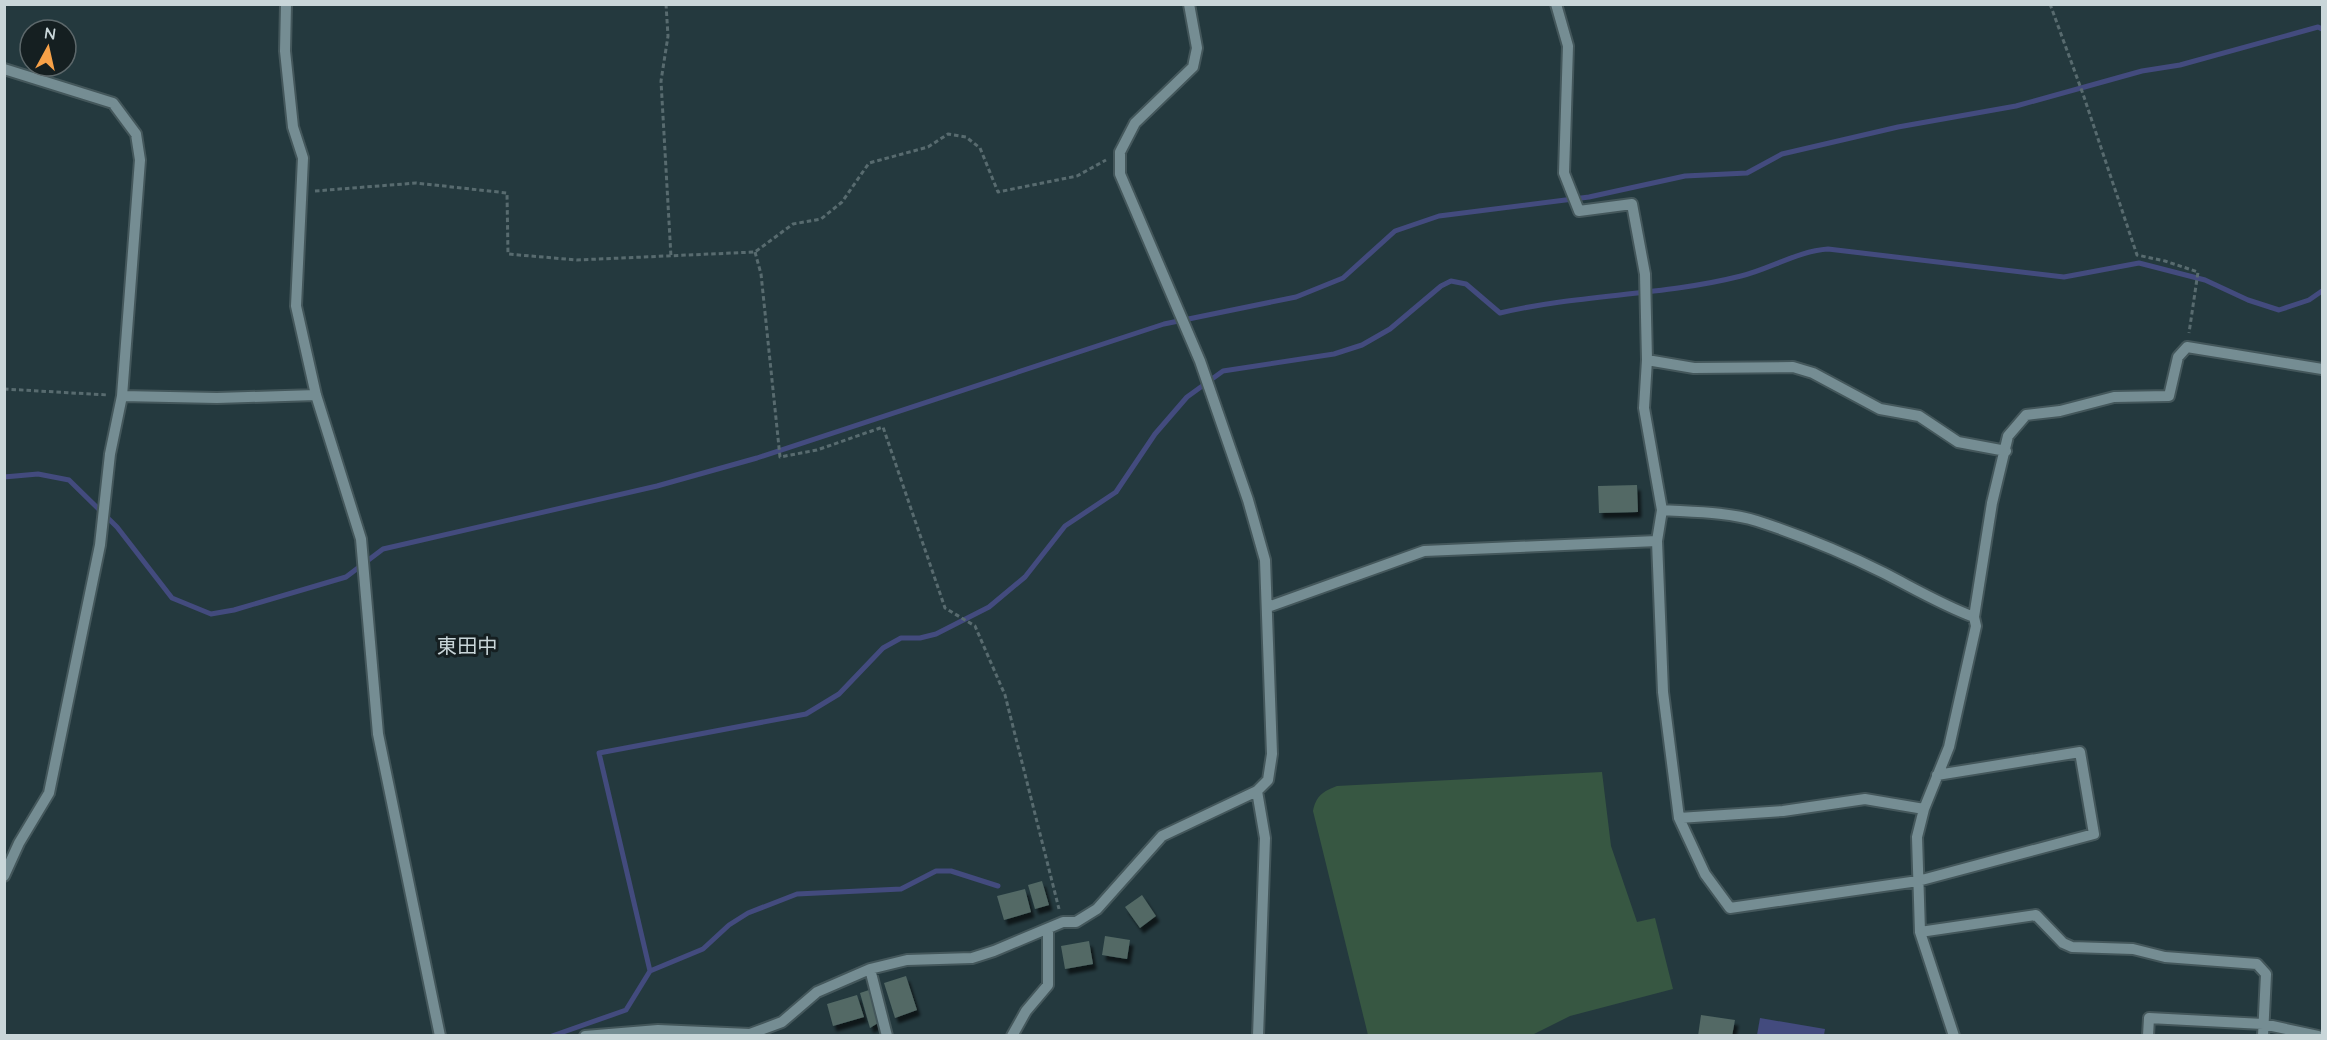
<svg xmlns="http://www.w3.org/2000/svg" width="2327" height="1040" font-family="Quicksand,'Noto Sans JP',sans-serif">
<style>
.green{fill:#375742}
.water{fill:#434b7e}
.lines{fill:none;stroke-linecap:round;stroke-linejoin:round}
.stream{stroke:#434b7e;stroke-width:5}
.building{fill:#526965;filter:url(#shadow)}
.minor-casing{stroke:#44575b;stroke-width:14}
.path{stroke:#586b6f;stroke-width:3;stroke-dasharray:4.5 3;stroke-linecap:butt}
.minor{stroke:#758d93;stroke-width:10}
.labels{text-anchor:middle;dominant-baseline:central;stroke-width:6;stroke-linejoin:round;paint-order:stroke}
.quarter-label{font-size:20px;fill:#c9d6d9;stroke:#151f21}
</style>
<defs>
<filter id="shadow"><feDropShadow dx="3.5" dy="5.5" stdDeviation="1.5" flood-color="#0009"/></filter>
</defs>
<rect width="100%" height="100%" fill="#24393e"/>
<path class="green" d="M1602 772 1611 846 1637 922 1655 918 1673 989 1570 1016 1532 1035H1368L1313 811C1316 796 1323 791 1337 786Z"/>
<path class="water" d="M1760 1018 1825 1029 1824 1035H1757Z"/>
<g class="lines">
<path class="stream" d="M4 477 38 474 69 480 117 527 172 598 211 614 234 610 346 577 383 549 657 486 757 458 1164 324 1296 297 1343 278 1395 231 1439 216 1589 197 1685 176 1747 173 1782 154 1898 127 2016 106 2142 71 2180 65 2318 27 2322 29
M650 971 599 753 806 714 839 694 883 648 901 638H920L936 634 989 607 1025 577 1065 526 1116 492 1155 434 1187 397 1223 371 1334 354 1362 345 1390 329 1441 286 1451 281 1466 284 1500 313C1579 294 1662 296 1741 276 1770 269 1798 251 1828 249L2064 277 2139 263 2205 280 2248 300 2279 310 2309 300 2322 291
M552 1036 626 1010 650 971 703 949 729 925 748 913 797 894 901 889 936 871H951L998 886"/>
</g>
<path class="building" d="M1637 485 1638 512 1599 513 1598 486Z
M1042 881 1049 905 1035 909 1028 885Z
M1025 889 1031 912 1004 920 997 896Z
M1142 895 1156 916 1140 928 1125 907Z
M1105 936 1130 940 1127 959 1102 955Z
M1089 941 1093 964 1065 969 1061 946Z
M906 976 917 1010 895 1018 884 983Z
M869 990 878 1023 870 1028 860 993Z
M857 995 864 1017 833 1026 827 1004Z
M1701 1015 1735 1020 1732 1036H1698Z"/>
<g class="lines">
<defs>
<path id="minor" d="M286 4 285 51 293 127 303 158 296 306 316 395 361 539 378 734 440 1036
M1556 4 1568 46 1564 173 1579 211 1632 204 1645 274 1647 360 1644 408 1662 510 1657 541 1663 692 1679 818 1705 874 1730 908 1918 881 2094 834 2080 752 1937 775
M4 69 113 103 136 134 140 160 122 396 110 454 100 545 49 793 19 843 4 876
M1647 360 1694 368 1793 367 1813 373 1880 409 1919 416 1958 442 2006 451
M122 396 217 398 316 395
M1662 510C1693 512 1728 512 1757 521 1800 535 1844 553 1884 573 1915 589 1942 605 1974 617
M1268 607 1424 551 1657 541
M1257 791 1265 838 1258 1036
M1679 818 1783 811 1865 799 1924 809
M1920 932 2036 915 2063 943 2072 947 2133 949 2165 957 2257 964 2266 974 2263 1036
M870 969 887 1036
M585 1036 658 1030 750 1034 782 1022 817 992 870 969 907 960 972 958 994 951 1063 922H1076L1097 909 1162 836 1257 791 1268 780 1272 754 1265 560 1248 500 1200 361 1120 174V152L1135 123 1193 67 1197 48 1189 4
M1012 1036 1026 1011 1048 985V929
M1954 1036 1920 932 1917 837 1924 809 1949 747 1976 626 1974 617 1992 503 2008 436 2026 415 2060 411 2114 397 2169 396 2178 357 2187 347 2322 369
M2148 1036 2149 1018 2263 1024 2318 1036"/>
</defs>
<use href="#minor" class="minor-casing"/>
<path class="path" d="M666 4 668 36 661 81 671 257
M2050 4 2083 94 2137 255 2165 261 2198 272 2189 333
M315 191 416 183 507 193 508 254 577 260 755 252 793 224 821 219 842 202 869 163 928 147 948 134 966 137 980 148 998 192 1077 176 1106 160
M755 252 761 274 780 457 817 450 883 427 945 608 975 626 1005 695 1059 909
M4 389 108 395"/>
<use href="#minor" class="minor"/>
</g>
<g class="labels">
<g class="quarter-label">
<text x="467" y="645">東田中</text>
</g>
</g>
<rect width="2327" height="1040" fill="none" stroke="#c9d6d9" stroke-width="12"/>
<g transform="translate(48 48) rotate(8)"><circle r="28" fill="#151f21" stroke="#5d686b" stroke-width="1.5"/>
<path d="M0-4.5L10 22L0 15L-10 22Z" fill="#f7a148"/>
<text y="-9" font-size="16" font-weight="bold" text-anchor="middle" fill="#c9d6d9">N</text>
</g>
</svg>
